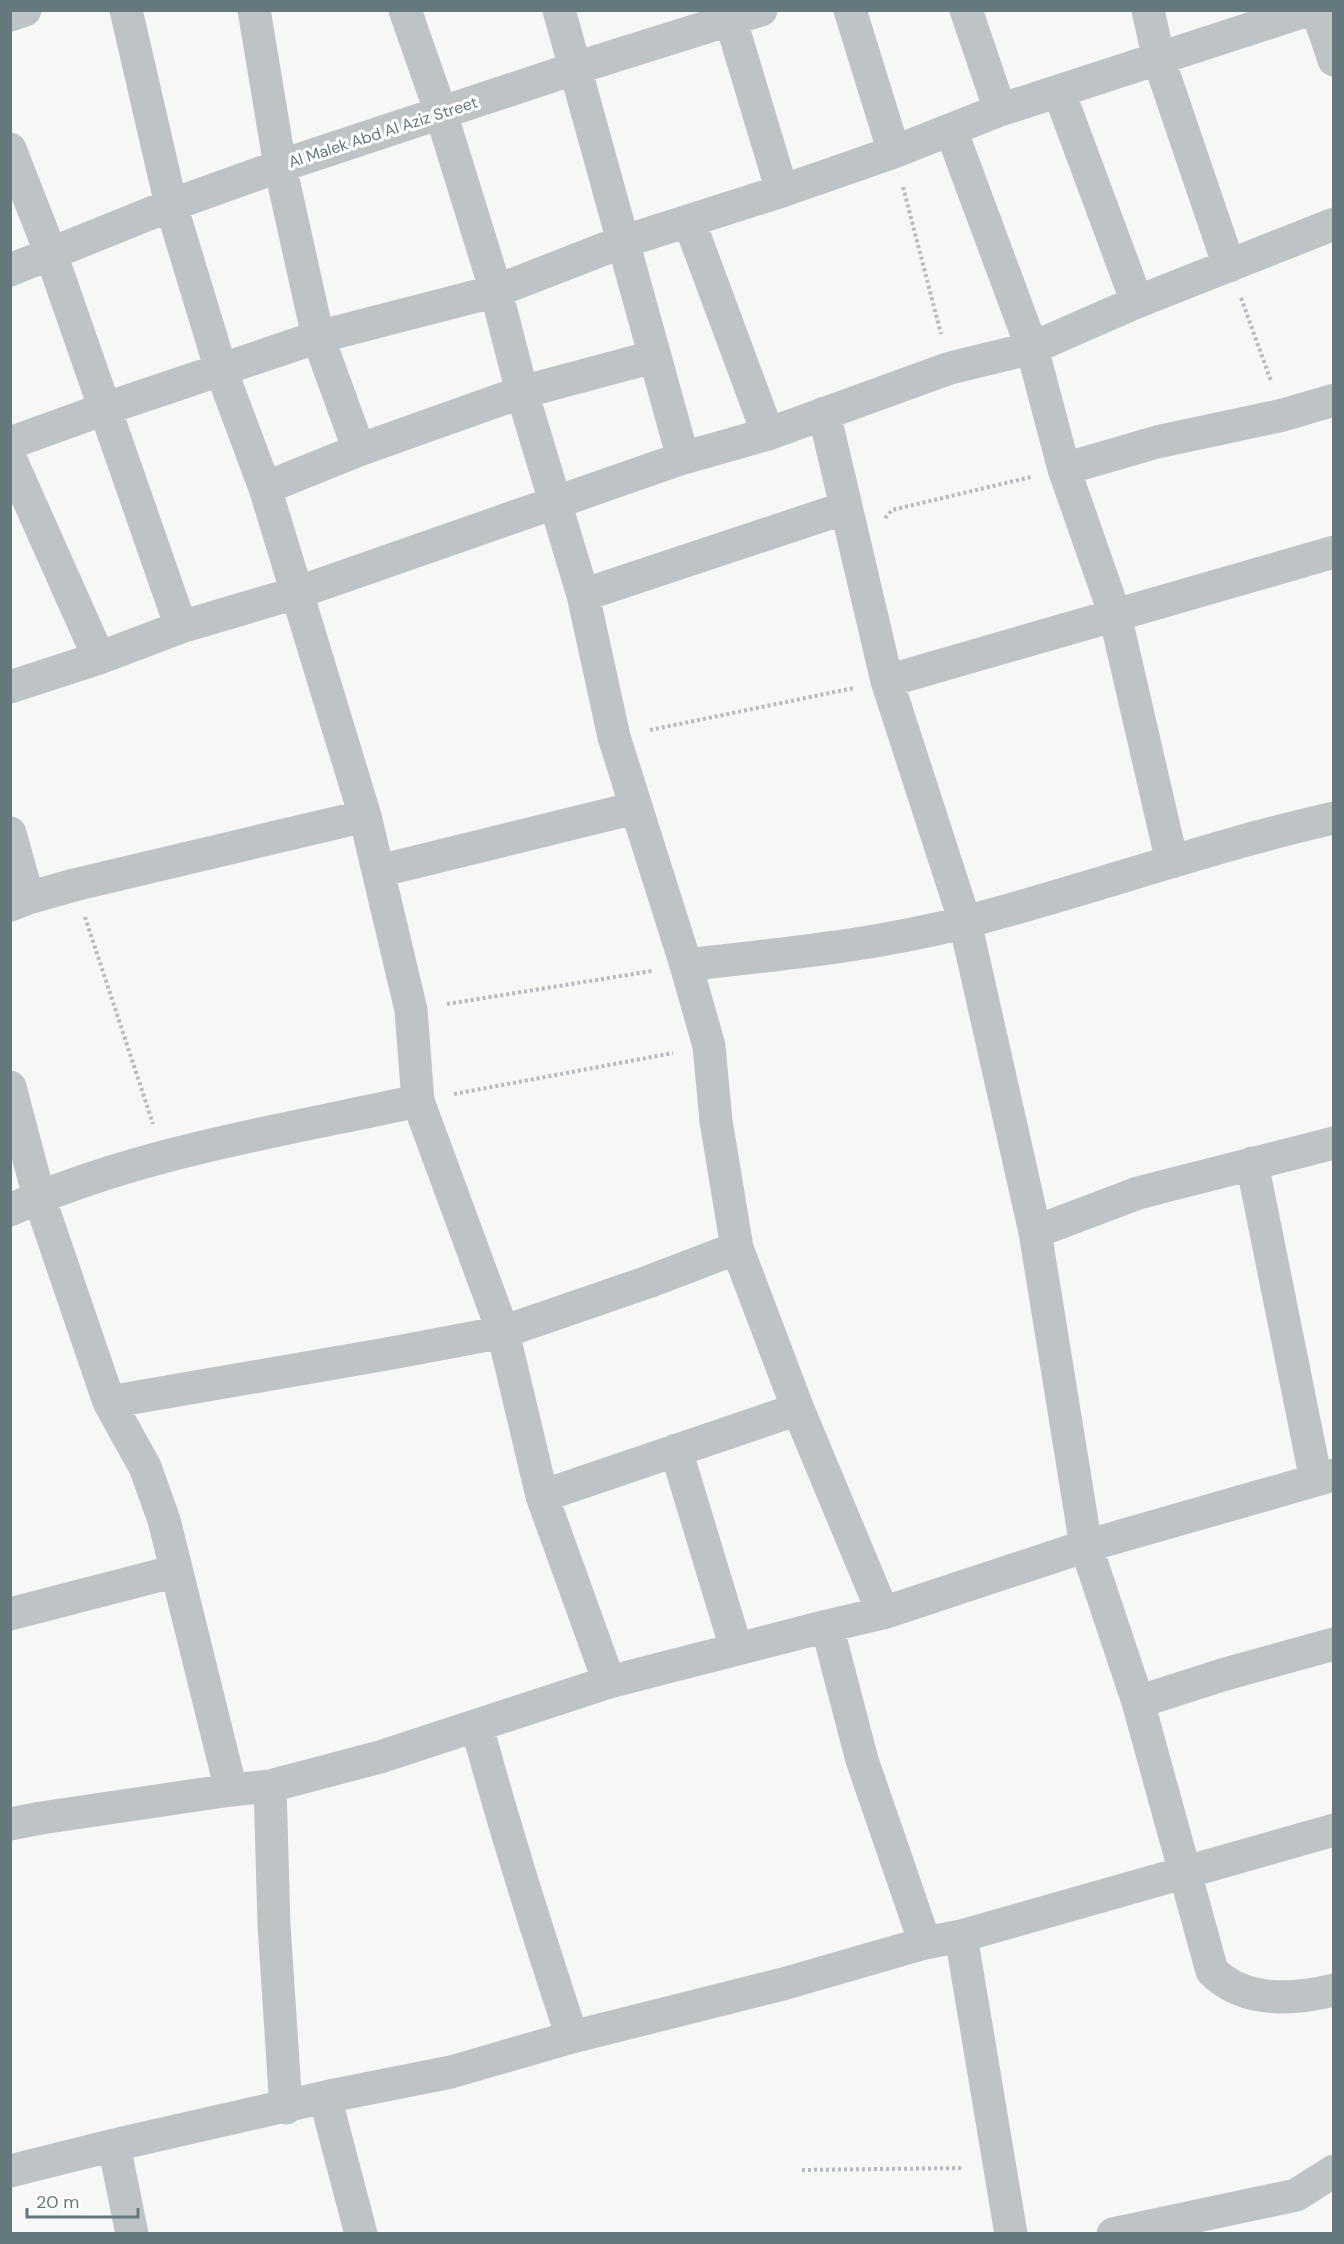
<svg xmlns="http://www.w3.org/2000/svg" width="1344" height="2244" font-family="'DM Sans',sans-serif">
<style>
.lines{fill:none;stroke-linecap:round;stroke-linejoin:round}
.path{stroke:#b7bbbd;stroke-width:4;stroke-dasharray:3 3;stroke-linecap:butt}
.minor{stroke:#bec4c6;stroke-width:33}
.labels{text-anchor:middle;dominant-baseline:central;stroke-width:6;stroke-linejoin:round;paint-order:stroke}
.street-label{font-size:16px;fill:#64787e;stroke:#fff}
</style>
<rect width="100%" height="100%" fill="#f7f7f5"/>
<g class="lines">
<path class="path" d="M903 187 941 334
M1241 298 1271 381
M885 518 892 510 1031 477
M650 730 854 688
M85 917 153 1124
M447 1004 652 971
M454 1094 673 1053
M802 2170 964 2168"/>
<path class="minor" d="M126 10 171 205 221 370 265 488 365 816 411 1010 418 1101 503 1332 542 1496 609 1682
M254 10 280 166 318 337 359 450
M405 10 441 113 496 291 522 392 583 595 614 737 686 965 709 1046 716 1121 737 1248 798 1409 883 1613
M559 10 683 458
M850 10 894 152
M966 10 1000 110
M1148 10 1159 60 1229 266
M1317 10 1334 60
M10 15 25 10
M731 21 782 191
M1059 92 1137 302
M951 130 1032 348 1064 469 1115 615 1172 862
M10 149 51 254 181 627
M689 221 768 434
M10 270 171 205 280 166 576 68 761 10
M824 413 887 681 965 922 1035 1232
M10 443 104 409 318 337 496 291 622 242 782 191 894 152 1000 110 1308 10
M10 458 99 658
M1064 469 1157 442 1283 415 1334 400
M265 488 359 450 522 392 653 357
M583 595 845 508
M887 681 1334 552
M10 687 99 658 181 627 296 593 683 458 768 434 950 368 1032 348 1137 302 1334 224
M10 833 28 898
M379 871 635 808
M10 905 28 898 74 885 365 816
M686 965C780 954 873 946 965 922 1088 890 1209 846 1334 818
M10 1087 39 1197 109 1402 145 1467 164 1520 231 1790 41 1818 10 1824
M1334 1143 1138 1193 1035 1232 1086 1546 1138 1702 1212 1971C1244 2003 1293 2000 1334 1990
M1252 1163 1316 1480
M10 1210C135 1153 284 1130 418 1101
M109 1402 392 1353 503 1332 648 1282 737 1248
M676 1450 736 1648
M542 1496 798 1409
M10 1614 176 1571
M827 1626 862 1760 925 1943
M1138 1702 1222 1675 1334 1644
M477 1726C505 1831 538 1934 572 2037
M270 1786 274 1925 286 2108
M231 1790 270 1786 380 1757 609 1682 827 1626 883 1613 1086 1546 1334 1475
M961 1936 1011 2234
M325 2097 361 2234
M114 2145 132 2234
M10 2171 114 2145 325 2097 451 2072 572 2037 783 1984 925 1943 961 1936 1334 1830
M1113 2234 1296 2195 1334 2171"/>
</g>
<g class="labels">
<g class="street-label">
<text transform="translate(383 132) rotate(-18)">Al Malek Abd Al Aziz Street</text>
</g>
</g>
<rect width="1344" height="2244" fill="none" stroke="#64787e" stroke-width="24"/>
<path d="M27 2208v9h111v-9" fill="none" stroke="#64787e" stroke-width="3"/>
<text x="36" y="2208" font-size="18" fill="#64787e" stroke="#ffffff" stroke-width="4.5" paint-order="stroke">20 m</text>
</svg>
